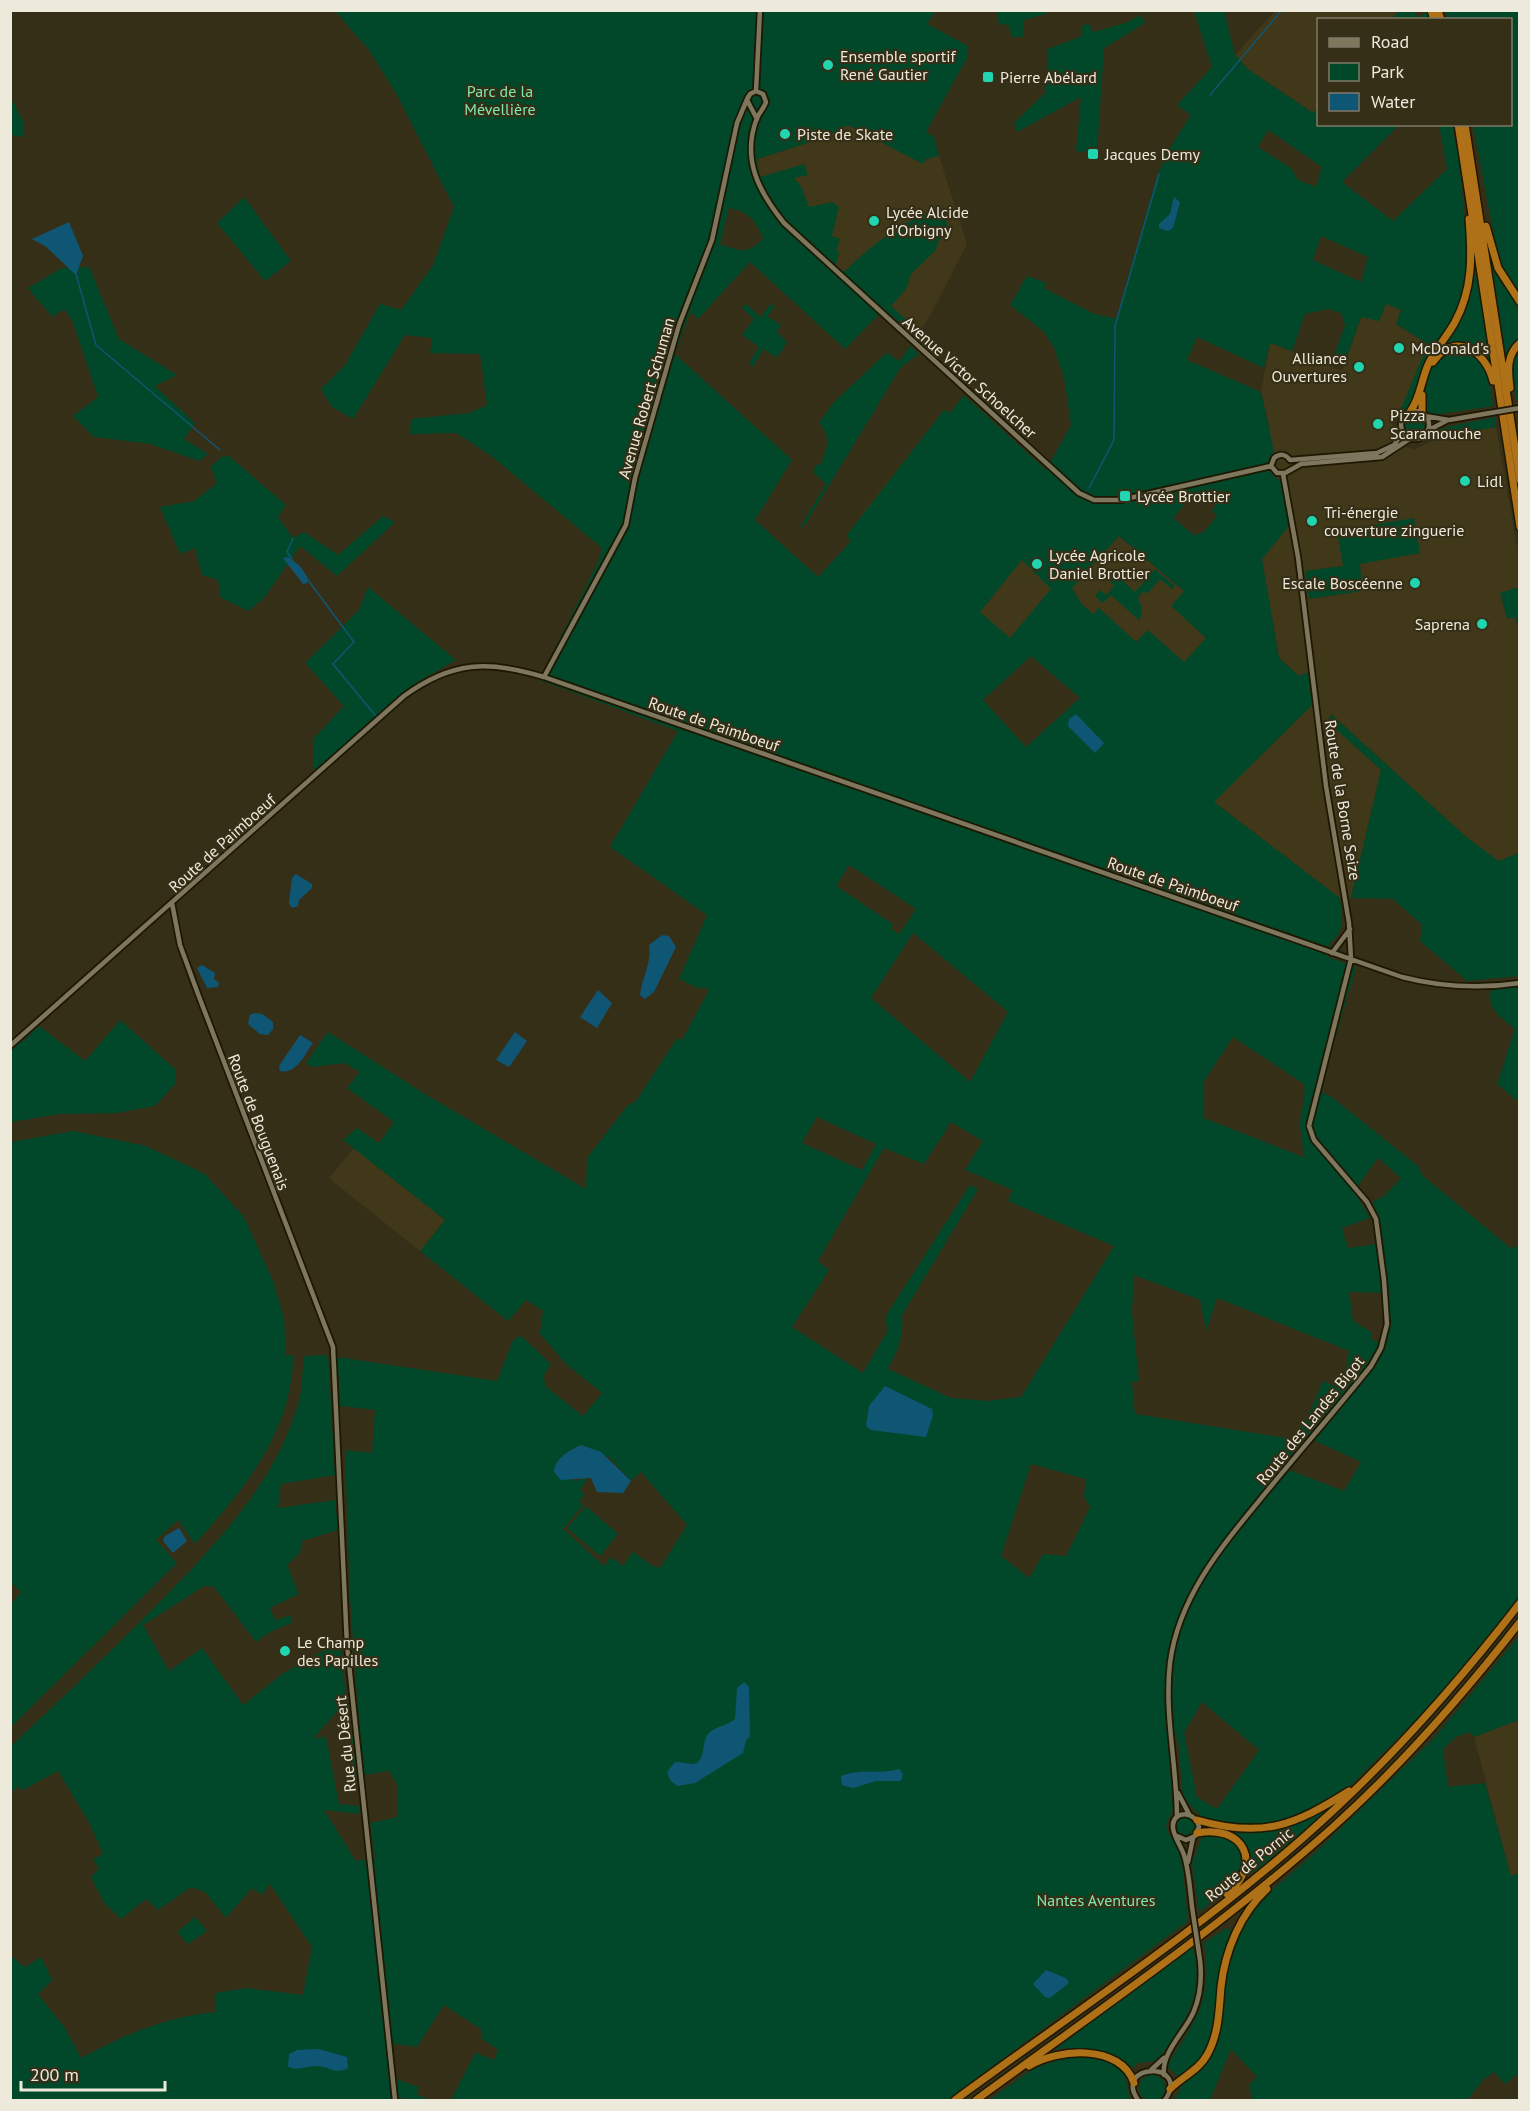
<svg xmlns="http://www.w3.org/2000/svg" width="1530" height="2111" font-family="'PT Sans',sans-serif">
<style>
.built{fill:#41381a}
.green{fill:#004829;fill-rule:evenodd}
.water{fill:#0f5675}
.lines{fill:none;stroke-linecap:round;stroke-linejoin:round}
.stream{stroke:#0f5675;stroke-width:1.5}
.minor-casing{stroke:#1e1702;stroke-width:8}
.highway-casing{stroke:#1e1702;stroke-width:10}
.minor{stroke:#7e765d;stroke-width:4.5}
.highway{stroke:#ae7118;stroke-width:7}
.minor-bridge-casing{stroke:#1e1702;stroke-width:8;stroke-linecap:butt}
.minor-bridge{stroke:#7e765d;stroke-width:4.5}
.poi-dot{fill:#21d5b0;stroke:#362f18;stroke-width:2}
.labels{text-anchor:middle;dominant-baseline:central;stroke-width:4.5;stroke-linejoin:round;paint-order:stroke}
.poi-label{font-size:16px;fill:#ede9db;stroke:#362f18;text-anchor:start}
.park-label{font-size:16px;fill:#7deaad;stroke:#362f18}
.street-label{font-size:16px;fill:#ede9db;stroke:#362f18}
</style>
<rect width="100%" height="100%" fill="#362f18"/>
<path class="built" d="M1275 11H1400L1391 19 1318 20V110L1313 113 1249 70 1235 55Z
M848 125 926 159 939 156 967 244 931 314 916 337 799 232 759 177 757 159 823 138Z
M1386 304 1401 310 1396 324 1428 344 1404 406 1392 423 1395 435 1405 446 1414 450 1442 436 1496 427 1519 558V587L1500 593 1508 619 1515 617 1519 630V853L1498 861 1465 836 1331 714 1328 722 1381 770 1351 898H1340L1213 802 1312 705 1308 673 1300 677 1279 658 1262 559 1279 479 1272 475 1268 462 1269 425 1261 392 1270 343 1342 371 1362 316 1379 321Z
M964 395 1102 522 1235 634 1142 750 862 514 944 410 950 413Z
M354 1148 445 1220 420 1251 329 1178Z
M1519 1720V1873L1511 1877 1474 1737Z"/>
<path class="green" d="M1400 10 1413 11 1419 18 1427 11 1429 19H1391Z
M335 11H935L927 24 968 46V56L926 132 934 137 939 156 926 159 923 164 848 125 823 138 757 159 760 177 804 164 808 175 794 178 801 186 809 207 832 202 839 207 832 236 840 239 836 250 839 252 836 265 844 272C871 245 905 219 943 207L949 233 939 240 935 251 911 274 906 289 891 306 907 320 905 327 884 309 845 349 750 262 698 319 690 312 675 354 792 460 755 520 818 577 851 541 846 536 944 410 950 413 964 395 1046 470 1071 425 1064 377 1054 348 1043 331 1010 305 1027 276 1047 283 1044 288 1092 313 1116 319 1157 176 1167 152 1191 115 1177 105 1212 67 1194 11H1224L1235 55 1249 70 1313 113 1317 108 1318 124 1399 125 1342 182 1393 221 1447 169 1439 125H1452L1459 161 1469 263H1475L1490 359 1488 373 1493 406 1433 415C1420 404 1412 412 1399 413L1428 344 1396 324 1401 310 1386 304 1379 321 1361 317 1346 359 1334 356 1345 325 1341 313 1328 309 1305 314 1292 351 1270 343 1264 368 1197 337 1187 360 1261 392 1274 451 1268 462 1272 475C1289 484 1288 508 1289 526L1262 559 1279 658 1299 676 1308 672 1312 705 1214 802 1340 898C1342 916 1346 931 1330 943L1328 957 1356 967 1320 1091 1333 1098 1418 1166 1423 1176 1512 1249 1519 1244 1520 1596 1442 1692 1410 1726 1312 1824 1253 1873 1239 1869C1238 1888 1212 1901 1199 1912L1192 1863 1202 1837 1201 1816 1183 1798 1178 1738 1168 1739 1173 1810 1166 1825 1169 1835 1180 1844 1188 1921 947 2100H451L475 2053 494 2060 498 2050 481 2038 482 2030 444 2005 417 2047 386 2043 391 2100H11L10 1955 25 1967 41 1957 52 1980 38 1994 65 2028 81 2058C123 2035 168 2016 216 2012V1993L246 1988 303 1995 312 1947 270 1884 262 1895 252 1888 226 1918 205 1892 191 1887 158 1910 146 1899 121 1919 104 1903 91 1877 99 1868 93 1860 103 1853 87 1819 58 1771 23 1790 18 1787 11 1792 10 1747C58 1702 105 1657 151 1611 211 1549 275 1486 299 1401 303 1387 302 1370 304 1356L328 1355 335 1475 281 1484 278 1508 335 1500 338 1530 302 1541 300 1553 287 1565 299 1594 270 1608 275 1620 292 1615 291 1623 270 1632 256 1642 214 1587 204 1586 145 1624 142 1623 169 1671 202 1648 243 1705 282 1674 341 1641 346 1701 314 1738 326 1737 339 1804 360 1806V1814L324 1810 356 1861 375 1858 370 1823 398 1817 397 1784 389 1771 356 1776 350 1736 360 1734 350 1599 345 1450 372 1453 375 1410 340 1406 337 1357 497 1381 512 1342 520 1335 551 1364 544 1375 545 1386 583 1416 602 1393 567 1365 540 1334 543 1311 526 1300 508 1321 420 1251 445 1220 343 1140 357 1128 379 1143 394 1122 347 1088 360 1072 345 1063 311 1067 306 1063 328 1032 420 1091 586 1189 587 1158 627 1106 636 1101 677 1038 682 1040 709 990 703 987 700 989 679 979 707 915 610 847 678 731 539 680 599 560 602 548 490 455 456 433 410 434 411 419 469 413 487 405 480 354 430 353 432 338 405 335 353 419 332 407 321 389 345 365 380 304 401 310 433 265 454 207 397 95 369 50ZM1268 130 1322 167 1316 187 1298 180 1291 168 1258 147ZM729 208C748 211 757 222 763 239 746 255 741 251 720 244ZM1321 236 1368 257 1361 282 1313 260ZM1226 489 1212 511 1217 516 1204 532 1194 535 1173 518 1190 498 1200 505 1205 498ZM1119 536 1184 591 1171 606 1206 638 1184 662 1148 630 1136 642 1099 608 1093 614 1081 603 1072 588ZM1022 560 1051 589 1010 638 980 612ZM1031 656 1080 698 1026 747 983 700ZM849 865 916 909 899 934 891 929 893 924 836 886ZM913 933 1008 1012 970 1082 871 998ZM1233 1037 1304 1084C1306 1098 1301 1110 1300 1123 1300 1135 1304 1145 1303 1157L1204 1118V1081ZM817 1117 876 1144 862 1170 802 1143ZM951 1122 983 1141 965 1170 1013 1190 1008 1201 1114 1246 1021 1397 987 1401 951 1398 888 1369C898 1350 904 1337 902 1315L978 1189 970 1185 889 1311 885 1320 888 1330 863 1373 792 1327 829 1270 818 1261 884 1148 924 1164ZM1378 1158 1401 1178 1383 1197 1373 1201 1384 1243 1348 1248 1342 1228 1370 1218 1354 1191ZM1134 1275 1200 1300 1206 1331 1217 1298 1349 1351 1346 1369 1334 1386 1323 1381 1306 1420 1292 1439 1135 1414 1132 1382 1139 1381 1132 1312ZM1349 1292 1388 1293 1387 1343 1371 1340V1332L1353 1321ZM1309 1438 1361 1462 1344 1491 1284 1468ZM581 1445 610 1458 631 1481 641 1472 687 1525 660 1568 651 1565 633 1552 623 1566 611 1557 604 1566 563 1529 583 1505 579 1501 585 1495 580 1490 588 1478 574 1481 556 1463 570 1450ZM1031 1464 1086 1479 1084 1496 1090 1507 1066 1556 1043 1554 1029 1578 1001 1556ZM1202 1702 1259 1750 1217 1809 1197 1797 1184 1733Z
M996 11H1046V14L1024 20 1023 37H1012L1008 24 999 25Z
M1445 11H1519V400H1516L1510 363 1506 358 1490 258 1496 247 1473 125 1510 124V20L1448 19Z
M1141 15 1145 23 1104 48 1097 154 1076 151 1081 97 1017 132 1014 123 1045 93 1048 49 1082 36 1081 26 1089 24 1093 32 1126 23Z
M11 98 24 123V137L11 135Z
M244 197 291 261 265 281 217 223Z
M89 267 119 339 177 375 155 386 195 423 184 439 208 454 199 461 150 444 94 437 73 416 98 397 72 320 64 309 52 317 28 288 62 268Z
M746 304 760 317 771 304 775 307 767 316 781 325 777 332 787 342 777 358 763 349 753 367 749 363 759 347 742 335 754 319 742 308Z
M910 346 919 354 901 367 803 528 801 526 826 484 813 472 817 464 820 466C827 449 832 438 819 423L833 403 886 353 900 361Z
M1405 426a10 10 0 1 1 20 0a10 10 0 1 1-20 0Z
M1495 417 1496 427 1442 436 1428 443 1436 431 1443 428Z
M229 456 286 505 278 517 293 538 304 532 338 555 383 516 395 522 337 576 300 546 264 598 248 611 220 597 218 580 202 575 195 548 180 554 160 507 194 501 217 483 211 467 221 457Z
M1414 518 1420 553 1360 564 1362 591 1309 599 1305 571 1343 566 1337 531Z
M1121 568 1128 575 1123 581 1135 592 1155 569 1175 586 1172 589 1160 579 1147 594 1144 591 1138 597 1142 609 1140 621 1111 595 1103 603 1095 596 1100 590 1106 595 1114 586 1110 581Z
M368 587 456 660 417 682 313 772 314 738 344 706 305 663 359 610Z
M1519 587H1520L1519 630 1515 617 1507 619 1500 593Z
M1331 714 1465 836 1498 861 1519 853V976L1467 981 1420 941 1422 925 1393 899 1351 898 1381 770 1328 722Z
M1519 985V1102L1497 1084 1515 1029C1501 1018 1486 1008 1491 989Z
M120 1020 175 1069 176 1083 155 1106 117 1113 59 1114 11 1122 10 1038 22 1042 39 1026 85 1061Z
M73 1131 146 1146 205 1174 244 1217 273 1281 284 1318 286 1356 293 1355C293 1431 243 1491 195 1544L178 1520 156 1540 177 1563 11 1727V1604L21 1592 10 1582 11 1142Z
M586 1506 618 1534 600 1556 567 1528Z
M1519 1636V1720L1474 1737 1469 1732 1456 1737 1443 1749 1448 1787 1485 1783 1511 1876 1519 1873V2073L1505 2084 1494 2072 1484 2079 1467 2100H1252L1249 2085 1257 2077 1231 2049 1210 2100H1175L1181 2088 1178 2076 1167 2066C1196 2019 1213 2001 1204 1943L1226 1928 1238 1935 1264 1897 1317 1851 1435 1737Z
M1176 1827a10 10 0 1 1 20 0a10 10 0 1 1-20 0Z
M195 1917 207 1931 188 1944 177 1932Z
M1193 1947C1206 1995 1184 2023 1157 2061L1138 2063 1125 2075 1130 2100H989L1034 2068 1067 2057 1065 2048 1054 2050Z
M1139 2088a13 13 0 1 1 26 0a13 13 0 1 1-26 0Z
M396 2079 419 2087 417 2095 431 2100 397 2098Z"/>
<path class="water" d="M1174 197 1180 202 1173 228 1168 231 1159 228V224L1170 214Z
M69 222 83 256 76 275 45 246 32 239Z
M288 557 300 566 308 578 307 583 303 584 283 558Z
M1076 714 1104 743 1095 753 1068 726 1069 719Z
M296 874 312 884V888L299 900 298 906 292 908 289 903 292 878Z
M662 935 669 936 676 947 654 992 645 999 640 995C642 978 652 962 649 945Z
M202 965 215 973 214 979 219 983 218 987 207 988 197 968Z
M598 990 612 1003 597 1028 580 1017Z
M254 1013 262 1014 273 1022V1029L268 1035 260 1034 248 1024 250 1015Z
M515 1032 527 1041 509 1067 496 1060Z
M300 1035 313 1043C305 1054 296 1075 280 1071L279 1066Z
M885 1386 932 1409 933 1415 926 1437 871 1430 866 1426 869 1406Z
M581 1445 601 1452 631 1481 623 1493 597 1492 591 1478 561 1480 554 1472C554 1459 570 1450 581 1445Z
M179 1528 187 1541 173 1553 163 1541 165 1536Z
M744 1682 749 1687 750 1737 746 1740 743 1753 695 1783 677 1786 670 1780 667 1772 675 1762C680 1762 689 1764 694 1764 707 1761 700 1740 710 1732 717 1726 727 1726 735 1719L737 1688Z
M899 1769 903 1774 901 1781H876L853 1788 842 1785 841 1776C860 1768 880 1775 899 1769Z
M1046 1970 1066 1978 1069 1983 1050 1998 1045 1997 1033 1984Z
M319 2049 347 2057 348 2068C336 2075 328 2066 316 2066 306 2066 295 2072 288 2066L289 2054 297 2050Z"/>
<g class="lines">
<path class="stream" d="M1210 95 1282 10
M76 274 96 345 220 450
M1089 488 1114 440 1115 326 1159 174
M292 559 287 552 293 538
M308 580 354 642 333 664 375 715"/>
<defs>
<path id="minor" d="M756 91 763 94 766 102C764 108 760 112 757 118 741 159 759 192 784 223L1079 493 1094 500H1121L1271 466
M756 91 760 10
M756 91 750 94 747 100 757 119
M1401 425a14 14 0 1 1 28 0a14 14 0 1 1-28 0Z
M1425 416 1449 420 1484 414
M1427 431 1446 421
M1290 460 1377 453 1394 445 1403 432
M1271 466 1277 473H1285L1301 464 1382 457 1411 438
M1271 466 1274 458C1280 453 1286 454 1290 460
M544 677 626 525 635 478 679 325 712 240 737 123 748 97
M172 903 180 945 198 994 333 1347 347 1645 395 2100
M1332 953 1350 929
M10 1046 404 696C452 661 488 660 544 677L1402 977C1441 987 1480 989 1520 983
M1178 1793 1189 1814
M1177 1817C1177 1766 1164 1714 1170 1663 1179 1592 1229 1538 1272 1485 1305 1445 1339 1406 1371 1366L1381 1348 1387 1324 1384 1280 1376 1219 1367 1202 1314 1140 1309 1126 1351 959 1349 923 1326 786 1298 557 1283 474
M1177 1836 1186 1840 1195 1836 1199 1827C1196 1810 1171 1810 1173 1828 1174 1837 1181 1846 1184 1855 1189 1871 1190 1889 1192 1907
M1188 1862 1193 1838
M1151 2070 1164 2058
M1164 2075C1161 2052 1186 2031 1194 2011 1201 1994 1202 1978 1200 1960
M1138 2100C1112 2062 1192 2061 1165 2100"/>
<path id="highway" d="M1431 10 1434 20
M1438 10 1441 20
M1458 124 1520 527
M1465 124 1520 480
M1486 226 1498 268 1520 302
M1433 362C1455 330 1486 351 1493 381
M1510 388C1508 371 1506 355 1520 343
M1410 412C1420 399 1421 381 1428 365 1434 350 1447 337 1455 322 1473 289 1472 255 1469 219
M1422 413V395
M1197 1820C1263 1839 1295 1825 1349 1791
M1197 1833C1243 1824 1264 1863 1227 1894
M1029 2066C1058 2048 1121 2044 1134 2083
M1170 2089C1182 2077 1199 2070 1207 2055 1219 2034 1219 2010 1221 1987 1225 1951 1240 1914 1267 1889
M955 2100C1072 2014 1195 1933 1304 1837 1384 1767 1455 1687 1520 1603
M976 2100C1096 2012 1221 1927 1333 1827 1402 1765 1463 1695 1520 1622"/>
</defs>
<use href="#minor" class="minor-casing"/>
<use href="#highway" class="highway-casing"/>
<use href="#minor" class="minor"/>
<use href="#highway" class="highway"/>
<defs>
<path id="minor-bridge" d="M1484 414 1520 408
M1192 1907 1200 1960"/>
</defs>
<use href="#minor-bridge" class="minor-bridge-casing"/>
<use href="#minor-bridge" class="minor-bridge"/>
</g>
<g class="poi-dot">
<circle cx="828" cy="65" r="6"/>
<rect x="982" y="71" width="12" height="12" rx="3"/>
<circle cx="785" cy="134" r="6"/>
<rect x="1087" y="148" width="12" height="12" rx="3"/>
<circle cx="874" cy="221" r="6"/>
<circle cx="1399" cy="348" r="6"/>
<circle cx="1359" cy="367" r="6"/>
<circle cx="1378" cy="424" r="6"/>
<circle cx="1465" cy="481" r="6"/>
<rect x="1119" y="490" width="12" height="12" rx="3"/>
<circle cx="1312" cy="521" r="6"/>
<circle cx="1037" cy="564" r="6"/>
<circle cx="1415" cy="583" r="6"/>
<circle cx="1482" cy="624" r="6"/>
<circle cx="285" cy="1651" r="6"/>
</g>
<g class="labels">
<g class="poi-label">
<text x="840" y="56">Ensemble sportif<tspan x="840" dy="18">René Gautier</tspan></text>
<text x="1000" y="77">Pierre Abélard</text>
<text x="797" y="134">Piste de Skate</text>
<text x="1105" y="154">Jacques Demy</text>
<text x="886" y="212">Lycée Alcide<tspan x="886" dy="18">d'Orbigny</tspan></text>
<text x="1411" y="348">McDonald's</text>
<text x="1347" y="358" text-anchor="end">Alliance<tspan x="1347" dy="18">Ouvertures</tspan></text>
<text x="1390" y="415">Pizza<tspan x="1390" dy="18">Scaramouche</tspan></text>
<text x="1477" y="481">Lidl</text>
<text x="1137" y="496">Lycée Brottier</text>
<text x="1324" y="512">Tri-énergie<tspan x="1324" dy="18">couverture zinguerie</tspan></text>
<text x="1049" y="555">Lycée Agricole<tspan x="1049" dy="18">Daniel Brottier</tspan></text>
<text x="1403" y="583" text-anchor="end">Escale Boscéenne</text>
<text x="1470" y="624" text-anchor="end">Saprena</text>
<text x="297" y="1642">Le Champ<tspan x="297" dy="18">des Papilles</tspan></text>
</g>
<g class="park-label">
<text x="500" y="91">Parc de la<tspan x="500" dy="18">Mévellière</tspan></text>
<text x="1096" y="1900">Nantes Aventures</text>
</g>
<g class="street-label">
<text transform="translate(970 377) rotate(42)">Avenue Victor Schoelcher</text>
<text transform="translate(646 398) rotate(-74)">Avenue Robert Schuman</text>
<text transform="translate(714 724) rotate(19)">Route de Paimboeuf</text>
<text transform="translate(1343 800) rotate(81)">Route de la Borne Seize</text>
<text transform="translate(222 843) rotate(-42)">Route de Paimboeuf</text>
<text transform="translate(1173 884) rotate(19)">Route de Paimboeuf</text>
<text transform="translate(259 1122) rotate(69)">Route de Bouguenais</text>
<text transform="translate(1310 1420) rotate(-51)">Route des Landes Bigot</text>
<text transform="translate(345 1744) rotate(-96)">Rue du Désert</text>
<text transform="translate(1249 1864) rotate(-39)">Route de Pornic</text>
</g>
</g>
<rect width="1530" height="2111" fill="none" stroke="#ede9db" stroke-width="24"/>
<rect x="1317" y="18" width="195" height="108" fill="#362f18" stroke="#7f7966" stroke-width="1.5"/>
<rect x="1329" y="38" width="30" height="9" fill="#7e765d" stroke="#7f7966" stroke-width="1.5"/>
<text x="1371" y="48" font-size="18" fill="#ede9db">Road</text>
<rect x="1329" y="63" width="30" height="18" fill="#004829" stroke="#7f7966" stroke-width="1.5"/>
<text x="1371" y="78" font-size="18" fill="#ede9db">Park</text>
<rect x="1329" y="93" width="30" height="18" fill="#0f5675" stroke="#7f7966" stroke-width="1.5"/>
<text x="1371" y="108" font-size="18" fill="#ede9db">Water</text>
<path d="M21 2081v9h144v-9" fill="none" stroke="#ede9db" stroke-width="3"/>
<text x="30" y="2081" font-size="18" fill="#ede9db" stroke="#362f18" stroke-width="4.5" paint-order="stroke">200 m</text>
</svg>
